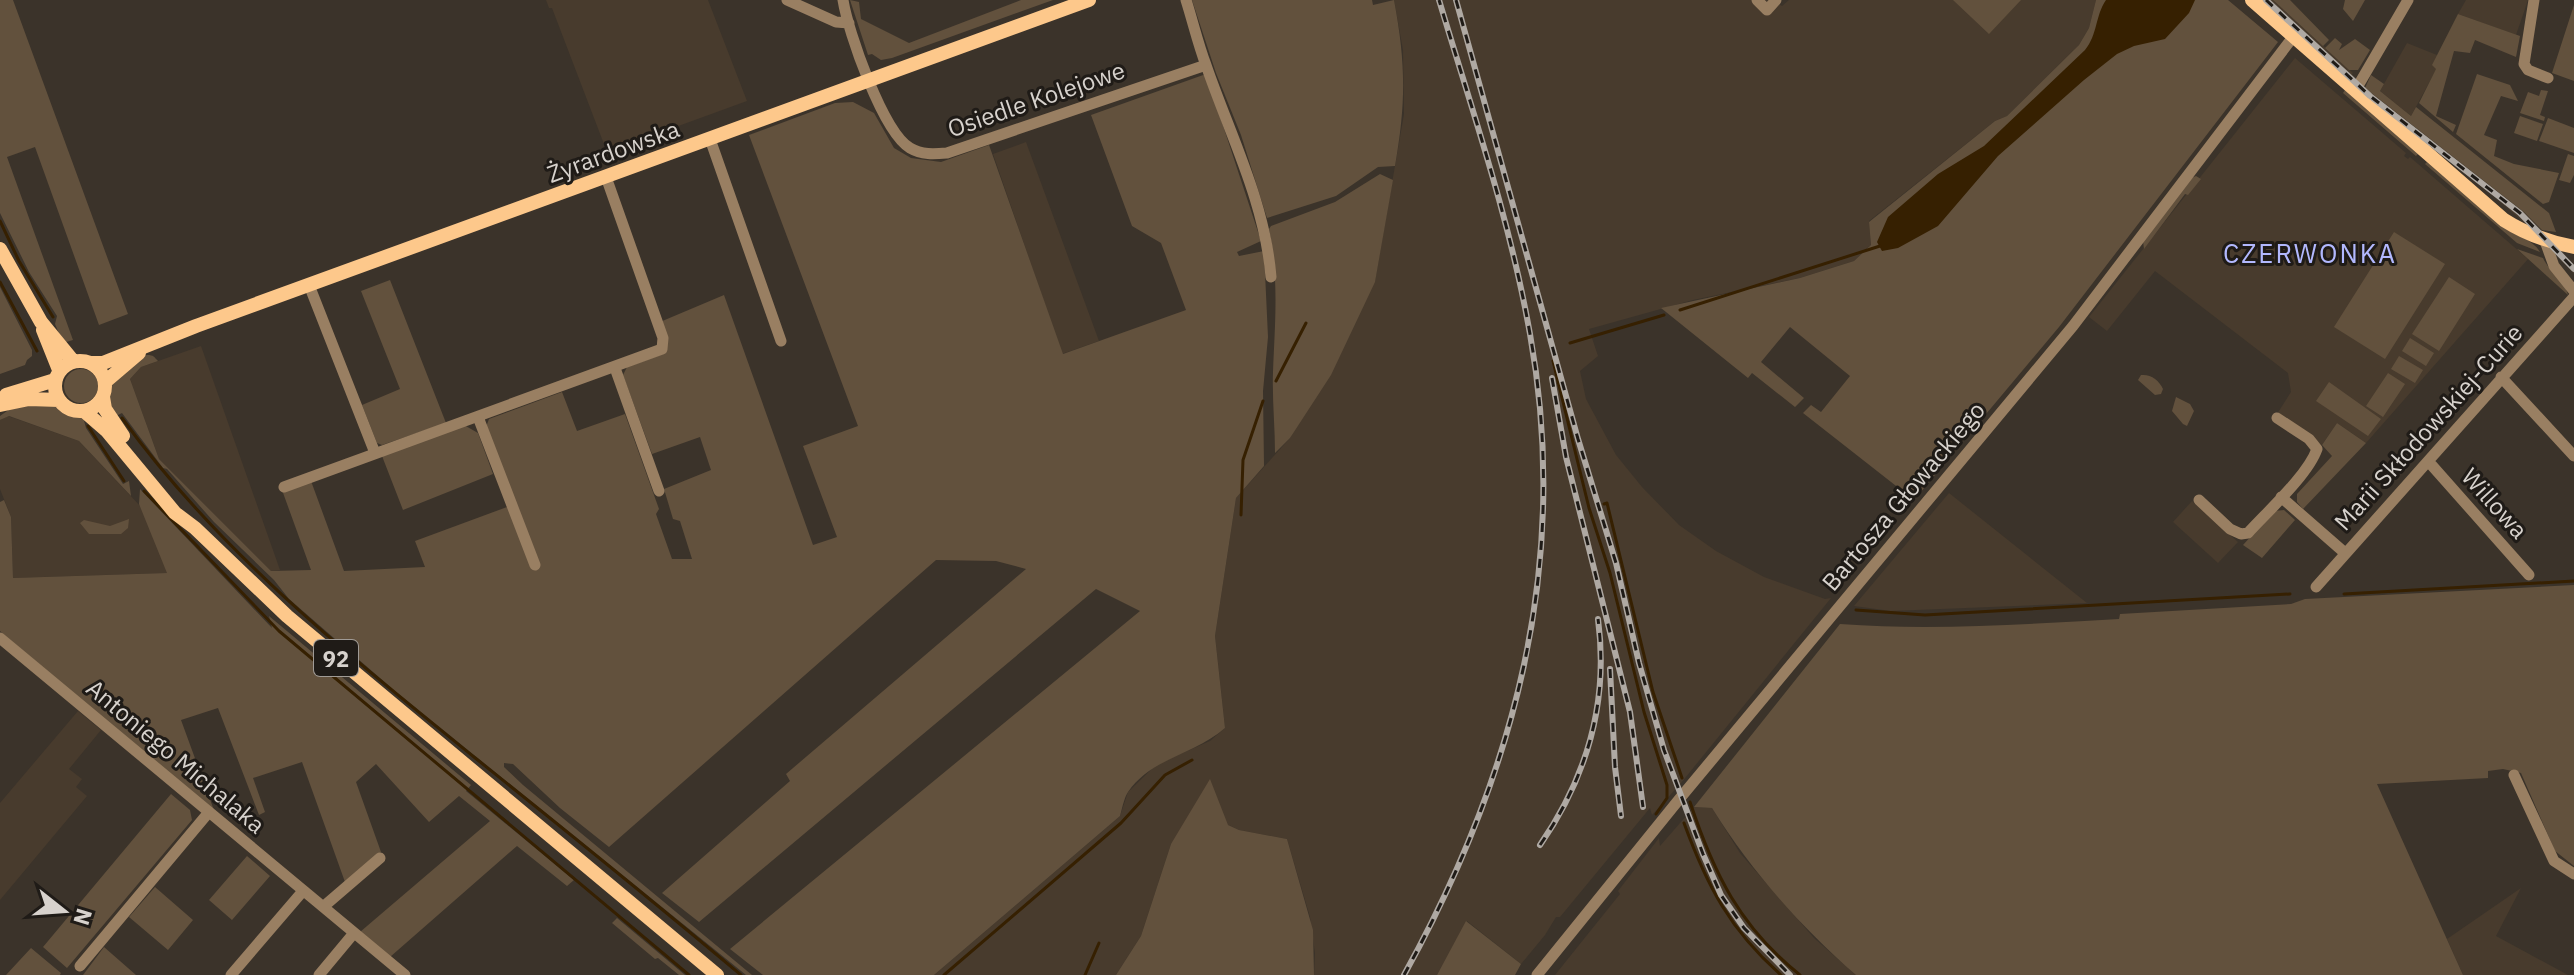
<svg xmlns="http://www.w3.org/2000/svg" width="2574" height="975" font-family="'IBM Plex Sans',sans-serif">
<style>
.built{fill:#483b2d}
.green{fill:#62513d}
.water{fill:#362001}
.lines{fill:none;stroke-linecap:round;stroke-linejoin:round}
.stream{stroke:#362001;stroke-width:3}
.minor{stroke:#997f62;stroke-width:11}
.major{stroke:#fdc88b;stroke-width:14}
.rail-casing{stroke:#afa9a3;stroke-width:6}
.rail{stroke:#1f1b17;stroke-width:3;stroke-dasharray:9;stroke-linecap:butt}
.labels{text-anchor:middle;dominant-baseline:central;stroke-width:6;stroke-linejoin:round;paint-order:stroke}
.shield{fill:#1f1b17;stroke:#a09b96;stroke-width:2}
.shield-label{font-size:22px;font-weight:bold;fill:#d7d2cd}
.street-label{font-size:24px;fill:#d7d2cd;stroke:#1f1b17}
.neighbourhood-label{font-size:26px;letter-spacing:2px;fill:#b2b8fe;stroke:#1f1b17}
</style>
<rect width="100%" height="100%" fill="#3b332a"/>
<path class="built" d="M546 0H708L747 101 607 152 552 8H549Z
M1394 0H1772L1782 6 1789 0H2096L2089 28 2079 45 2007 116 1995 121 1869 221 1871 245 1854 261 1800 278 1693 300 1589 329 1598 356 1580 371 1586 399 1616 455 1642 487 1679 525 1716 551 1764 577 1825 599 1831 598 1681 783 1652 815 1650 808 1560 917H1556L1545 935 1521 964 1467 921 1437 975H1314L1315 953 1310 917 1287 839 1239 830 1228 825 1171 844 1141 936 1116 975H934L1120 816 1128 792 1157 764 1210 741 1225 728 1215 636 1236 498 1290 438 1375 281 1404 114 1403 50Z
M2262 0H2273L2353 73 2348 79Z
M2466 0H2528L2516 35 2458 14Z
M2407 43 2437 55V68L2411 116 2380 91Z
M2295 58 2406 153 2404 156 2408 159 2410 157 2528 259 2366 443 2337 423 2322 445 2277 414 2291 392 2288 373 2155 271 2107 331 2089 317Z
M2365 88 2524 212 2574 265V274L2536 233 2496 198 2362 92Z
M1026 142 1099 341 1062 354 993 154Z
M201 346 280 570 271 571 159 459 130 379 141 367Z
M8 416 79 441 142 508 168 573 13 578 11 517 0 489V420Z
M1949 493 2087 603 1891 611 1854 606Z
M2192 501 2238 542 2218 563 2173 522Z
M78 711 101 730 69 769 82 779 76 787 87 796 0 900V803Z
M1694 807 1712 808 1740 853 1814 938 1856 975H1555L1620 894 1618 891 1659 838 1660 846Z
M2521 888 2496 936 2568 975H2463L2447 939Z"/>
<path class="green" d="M0 0H13L128 314 99 325 35 147 7 157 73 340 63 343 55 324 57 316 29 272 0 213Z
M850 0 859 2 861 19 909 43 1021 0H1053L892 58 881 60 872 54 868 55Z
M1192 0H1372L1373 5 1394 0C1406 64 1406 103 1395 166L1378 167 1336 196 1267 218 1241 135 1216 73Z
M1953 0H2021L1989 34Z
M2096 0H2228L2278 42 2059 327 1914 500 1803 413 1811 405 1821 412 1850 376 1790 327 1761 362 1804 398 1795 407 1752 373 1748 378 1661 308 1800 278 1854 261 1871 245 1869 222 1995 121 2007 116 2079 45 2089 28Z
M2273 0H2290L2329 40 2323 46Z
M2345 0H2365L2353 21 2343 9Z
M2574 5V81L2552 73Z
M2458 14 2520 36 2516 57 2475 40 2470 53 2454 51 2436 116 2456 125 2453 132 2419 103 2436 69 2432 65Z
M2335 38 2342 44 2339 50 2355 39 2370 50 2358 70H2349L2325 48Z
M1206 74 1261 241 1237 252 1239 256 1264 251 1268 337 1263 391 1264 466 1236 498 1215 636 1225 728C1196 754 1151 758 1128 792 1124 798 1122 809 1120 816L934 975H763L730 949 1140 611 1096 589 699 922 662 893 790 781 786 774 1026 569 996 561 936 560 609 847 560 808 513 764 504 763V767L523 785 752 975H746L396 692 289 599 274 580 214 522 167 469 163 468 122 413 114 417C111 406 106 395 112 384 116 376 138 356 147 355 154 355 154 357 158 361L141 367 130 379 159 459 271 571 311 570 282 490 311 481 344 571 425 567 415 541 507 507 486 427 489 419 562 392 577 431 625 414 659 509 656 514 672 559H692L680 521 673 519 664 489 711 470 700 437 652 454 623 375 627 367 663 354 660 322 724 295 813 545 837 537 803 446 858 426 749 135 835 103 853 102 874 113 894 148 911 158 941 162 989 145 1063 354 1186 310 1161 243 1132 226 1091 115Z
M2477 74 2510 85 2518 101 2501 96 2484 135 2497 140 2494 156 2514 164 2559 173 2549 202 2543 204 2456 134Z
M2371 75 2384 84 2380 91 2411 116 2416 107 2549 213 2556 232 2542 230 2524 212 2365 88Z
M2345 90 2418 154 2416 156 2343 93Z
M2541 90 2548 91 2540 115 2545 117 2544 121 2520 113 2528 92 2539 96Z
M2520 116 2543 124 2537 141 2514 133Z
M2548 118 2574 128V153L2539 141Z
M2568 154 2574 156V175L2570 183 2559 180Z
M2427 162 2503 227C2515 236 2533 239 2540 252L2517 243 2425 164Z
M1380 174 1393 180 1375 282 1331 375 1290 438 1275 453C1275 426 1272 399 1273 372 1275 321 1279 280 1269 229L1271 226 1335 202Z
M2196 176 2201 179 2188 195 2185 194 2144 249 2143 241 2191 178Z
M2394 232 2445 264 2385 359 2334 327Z
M2517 249 2543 258C2549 271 2566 282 2568 295Z
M2449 277 2475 294 2439 351 2412 334Z
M390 280 446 423 382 445 377 443 362 405 400 389 361 291Z
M0 287 32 350V356L27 360 25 365 0 374Z
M2410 338 2434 353 2426 366 2402 351Z
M2399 356 2423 370 2415 383 2391 369Z
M64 386a17 17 0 1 1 34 0a17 17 0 1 1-34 0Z
M2388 373 2405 384 2383 417 2366 406Z
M2141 375C2151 374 2159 380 2163 389L2161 394 2155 395 2138 380Z
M2329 382 2381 419 2368 436 2316 401Z
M2176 397 2190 404 2194 411 2187 426 2183 424 2172 411Z
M14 406H56L67 413 83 417 86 428 123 484 129 481 131 496 79 441 9 416 0 420V416Z
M2337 423 2366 443 2303 509 2297 502V494L2332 456 2322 445Z
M464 425 478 433 493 474 403 510 382 456Z
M140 489 272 628 269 616 471 785 466 791 574 880 567 886 517 846 390 957 360 932 490 821 459 796 429 822 376 764 356 782 381 852 345 882 302 762 253 778 265 812 259 815 218 708 181 720 215 813 0 631V502L4 500 11 517 13 578 167 573 139 504Z
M2284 510 2295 520 2262 558 2243 545 2274 511Z
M129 519 128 528 121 534H89L80 523 84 520 110 526Z
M2574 585V866L2555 851 2521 773 2503 769 2488 771V778L2377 784 2463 975H1856C1800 926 1752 872 1712 808L1694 807 1840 624C1933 631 2026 624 2119 619L2120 614 2291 604 2305 599Z
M1210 779 1228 825 1239 830 1287 839 1313 930 1314 975H1116L1141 936 1171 844Z
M171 794 190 810 192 820 67 968 43 947Z
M247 856 270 876 232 920 209 900Z
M155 887 193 920 168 950 129 917Z
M617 918 685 975H679L658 958 655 959 612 923Z
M1466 921 1521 964 1515 975H1437Z
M104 947 136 975H83Z
M31 948 61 973 60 975H6Z"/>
<path class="water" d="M2106 0H2195L2189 13 2165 39 2134 46 2117 54 2084 80 1998 156 1938 226 1898 248 1882 251 1877 242 1888 217 1938 174 1984 146 2085 50C2098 34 2095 16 2106 0Z"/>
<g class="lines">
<path class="stream" d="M0 221 19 261 53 317
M0 282 37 351
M1680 310 1880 246
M1570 343 1664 315
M1553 361 1589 508 1610 573 1644 712 1667 785V798L1656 814
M1276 381 1306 323
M122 418C218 551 347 654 474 757 564 829 653 901 741 975
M88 426 124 481
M144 491 279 631 689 975
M1604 504 1607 503 1653 692 1682 778
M1241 515 1243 460 1263 401
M2344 594 2574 581
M1856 610 1925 615 2290 594
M1690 802C1714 874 1740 927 1800 975
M1684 823C1707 886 1730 930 1781 975
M944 975 1121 823 1165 775 1192 760
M1085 975 1099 943"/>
<path class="minor" d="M787 0 836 22 849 23
M843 0C848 32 883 132 910 148 922 155 934 154 947 153L1206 65
M1186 0C1193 22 1198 44 1206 65 1230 135 1265 202 1271 277
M1757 0 1767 10 1776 0
M2534 0 2524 64 2528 70 2548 78
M2355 91 2408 0
M710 139 781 341
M2545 241 2554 266 2574 291
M309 285 375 453
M615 368 659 491
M2501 377 2574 456
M478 417 535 565
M2428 461 2529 575
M284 487 662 349 663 338 606 177
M2281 497 2345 553
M2199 500 2230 529 2241 534 2248 533C2267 512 2308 475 2317 449L2309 439 2277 418
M2316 587 2574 297
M0 638 405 975
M2514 775 2554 861 2574 874
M323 907 380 858
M80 966 209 812
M231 975 303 891
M319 975 354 933
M1537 975 1681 797 2073 326 2293 37"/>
<path class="major" d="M2252 0 2504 220C2526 234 2548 242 2574 247
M0 249 41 322 73 361
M43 330 59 370
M55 386a25 25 0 1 1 50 0a25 25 0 1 1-50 0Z
M92 363H103L196 326 1089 0
M105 382 139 353
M6 395 55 380
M103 397 105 409 123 436
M0 405 29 399 59 400
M84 411 107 431 175 513 195 528 287 616 717 975"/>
<defs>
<path id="rail" d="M1456 0 1578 439 1616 563 1639 663 1664 750 1703 854 1721 895 1744 928 1790 975
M2266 0 2370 96 2520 213 2574 269
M1552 378 1566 457 1630 712 1643 807
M1610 669 1615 767 1621 816
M1540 845C1587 777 1609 702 1598 619
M1404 975C1515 774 1571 563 1530 334 1510 220 1472 110 1439 0"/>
</defs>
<use href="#rail" class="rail-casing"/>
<use href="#rail" class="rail"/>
</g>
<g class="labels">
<rect class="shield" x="314" y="640" width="44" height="36" rx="6"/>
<g class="shield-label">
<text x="336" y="658">92</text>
</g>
<g class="street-label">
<text transform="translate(1036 99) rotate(-19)">Osiedle Kolejowe</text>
<text transform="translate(613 151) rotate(-20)">Żyrardowska</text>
<text transform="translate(2428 427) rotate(-48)">Marii Skłodowskiej-Curie</text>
<text transform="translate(1903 496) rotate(-50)">Bartosza Głowackiego</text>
<text transform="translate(2495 503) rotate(48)">Willowa</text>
<text transform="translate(176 756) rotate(40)">Antoniego Michalaka</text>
</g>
<g class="neighbourhood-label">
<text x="2310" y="253">CZERWONKA</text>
</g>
</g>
<g transform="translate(64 911) rotate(107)" stroke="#1f1b17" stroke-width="6" paint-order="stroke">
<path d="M0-6L14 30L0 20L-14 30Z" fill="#d7d2cd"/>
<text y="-12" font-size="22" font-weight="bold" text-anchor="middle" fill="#d7d2cd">N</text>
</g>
</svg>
